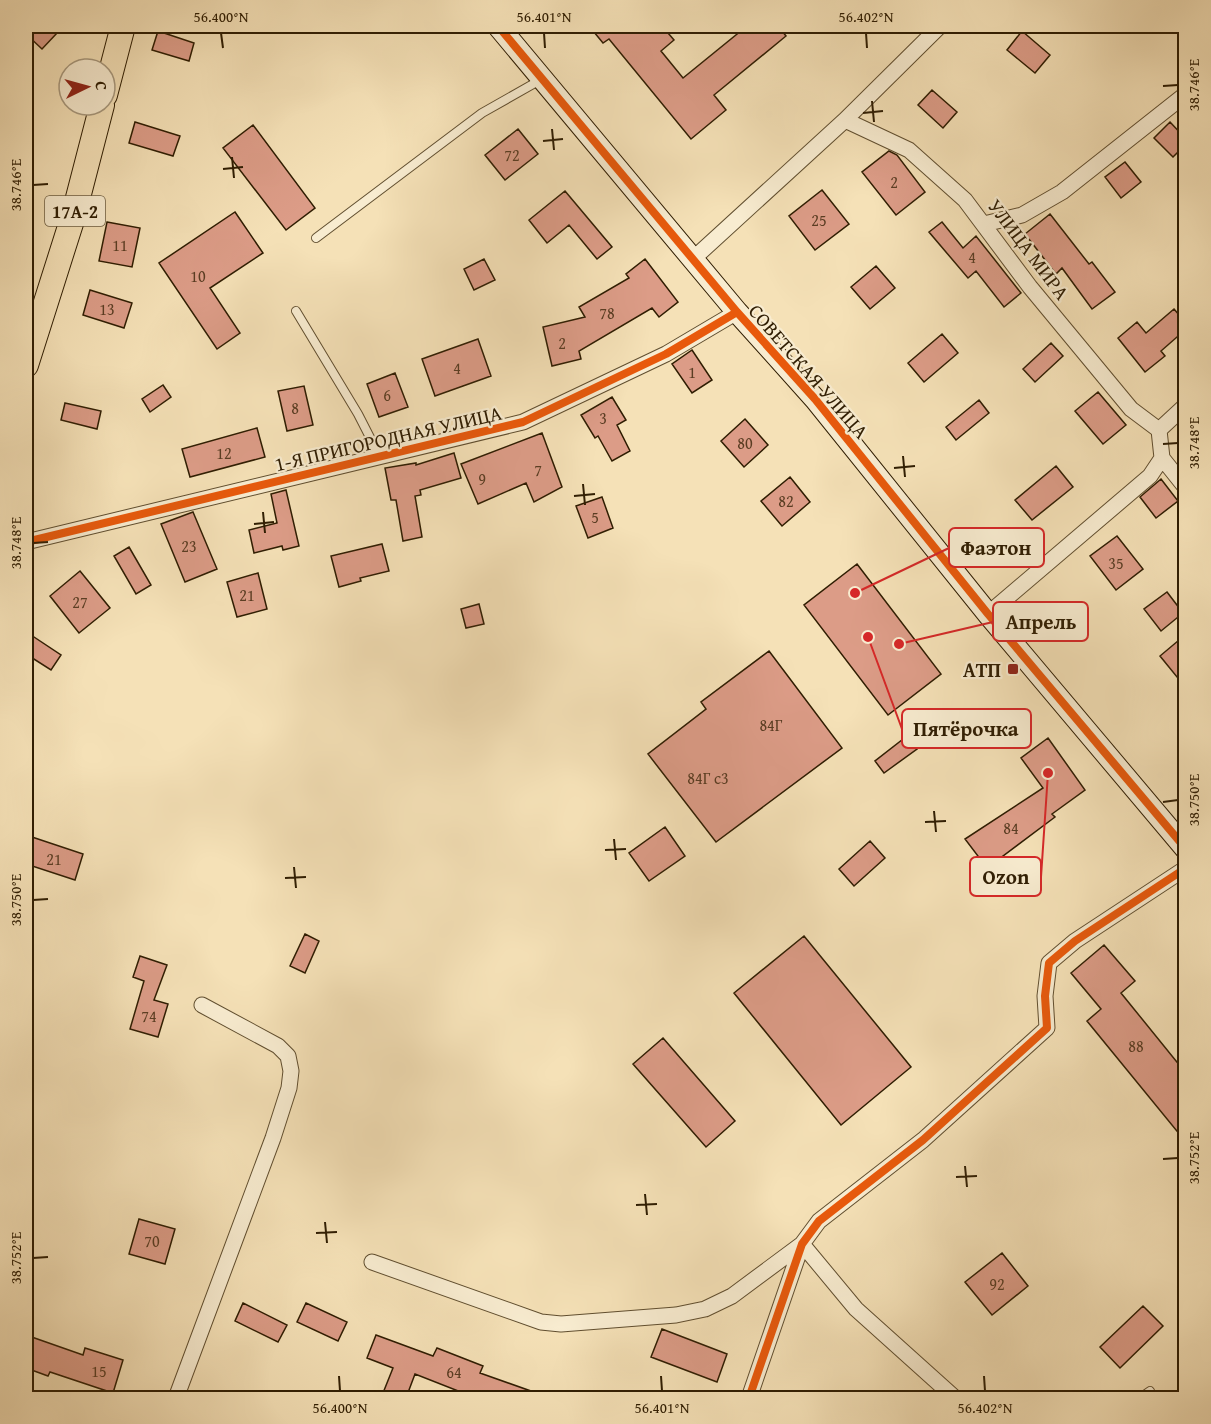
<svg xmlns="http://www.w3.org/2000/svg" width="1211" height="1424" font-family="'Gentium Book Plus',serif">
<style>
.building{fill:#dc9c87;stroke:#2f1d02;stroke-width:1.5}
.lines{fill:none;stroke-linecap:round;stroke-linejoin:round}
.lane-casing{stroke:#604e2f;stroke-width:10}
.street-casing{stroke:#604e2f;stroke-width:17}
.secondary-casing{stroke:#2f1d02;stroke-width:23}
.primary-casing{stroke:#2f1d02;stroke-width:26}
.lane{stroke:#f8ecd0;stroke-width:8}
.street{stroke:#f8ecd0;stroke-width:15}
.secondary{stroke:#f8ecd0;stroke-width:21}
.primary{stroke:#f5e1b7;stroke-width:24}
.cycleway-casing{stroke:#f8ecd0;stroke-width:11}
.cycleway{stroke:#e8590c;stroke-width:8}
.ticks{fill:none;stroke:#2f1d02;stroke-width:2}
.poi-dot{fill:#8f2418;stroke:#f8ecd0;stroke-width:2}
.labels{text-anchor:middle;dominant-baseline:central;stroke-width:4.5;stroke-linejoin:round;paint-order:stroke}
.number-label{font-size:16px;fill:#5a3d23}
.shield{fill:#f8ecd0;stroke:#6b5b40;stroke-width:1.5}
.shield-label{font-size:18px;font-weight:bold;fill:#2f1d02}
.street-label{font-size:20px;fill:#2f1d02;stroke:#f8ecd0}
.poi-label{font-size:20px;font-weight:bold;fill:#2f1d02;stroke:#f8ecd0;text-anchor:end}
.leader{fill:none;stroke:#d62828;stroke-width:2}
.callout-dot{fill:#d62828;stroke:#f8ecd0;stroke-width:2}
.callout{fill:#f8ecd0;stroke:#d62828;stroke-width:2}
.callout-label{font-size:21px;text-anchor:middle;font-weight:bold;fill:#2f1d02}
.neatline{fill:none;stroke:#2f1d02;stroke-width:2}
.ticks-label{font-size:15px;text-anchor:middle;fill:#2f1d02}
</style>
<rect width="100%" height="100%" fill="#f5e1b7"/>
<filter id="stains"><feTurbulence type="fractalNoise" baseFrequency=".00333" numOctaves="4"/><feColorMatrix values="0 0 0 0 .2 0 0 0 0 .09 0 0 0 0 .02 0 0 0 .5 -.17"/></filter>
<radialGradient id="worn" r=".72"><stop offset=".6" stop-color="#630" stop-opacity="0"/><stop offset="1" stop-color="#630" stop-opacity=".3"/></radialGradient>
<path class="building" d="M26 26H49L57 33 42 49 26 34Z
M589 26H662L674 40 661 51 683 78 747 26H778L786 36 714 95 726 110 691 139 609 39 603 43Z
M158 31 194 43 189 61 152 50Z
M1022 31 1050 55 1035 73 1007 50Z
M932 90 957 112 943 128 918 105Z
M135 122 180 136 173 156 129 143Z
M1170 122 1185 138V145L1173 157 1154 138Z
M253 125 315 208 286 230 223 148Z
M518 129 538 154 505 180 485 155Z
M889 151 897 155 925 192 896 215 862 172Z
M1125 162 1141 182 1121 198 1105 177Z
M822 190 849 224 815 250 789 216Z
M565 191 612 247 597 259 569 225 547 243 529 220Z
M235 212 263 253 210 288 240 333 217 349 159 263Z
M1050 214 1089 264 1092 262 1115 292 1092 309 1062 268 1056 274 1025 234Z
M107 222 140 228 132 267 99 261Z
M942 222 963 248 976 236 1021 293 1004 307 976 271 968 278 929 232Z
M484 259 495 280 474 290 464 269Z
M645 259 678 302 659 317 652 308 579 351 581 359 552 366 543 327 585 317 579 307 629 278 626 274Z
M876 266 895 288 870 309 851 287Z
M90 290 132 303 124 328 83 315Z
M1174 309 1185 322V330L1161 351 1165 356 1145 372 1118 338 1137 322 1146 333Z
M942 334 958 353 924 382 908 363Z
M478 339 491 376 435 396 422 359Z
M1051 343 1063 356 1035 382 1023 369Z
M692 350 712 380 692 393 672 364Z
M395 373 408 407 379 417 367 384Z
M163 385 171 397 150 412 142 399Z
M304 386 313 425 287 431 278 391Z
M1098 392 1126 425 1103 444 1075 411Z
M612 397 626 420 617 425 630 451 612 461 598 436 595 438 581 415Z
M979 400 989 413 956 440 946 427Z
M65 403 101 411 97 429 61 420Z
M745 419 768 445 744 467 721 441Z
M257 428 265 457 190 477 182 449Z
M542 433 562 487 534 502 526 483 478 504 461 464Z
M454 453 461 478 420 490 421 495 415 496 422 537 403 541 396 500H391L385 468 416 463V465Z
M1056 466 1073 487 1032 520 1015 500Z
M790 477 810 502 782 526 761 501Z
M1161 479 1178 501 1156 518 1140 497Z
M286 490 299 546 283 550 282 546 254 553 249 530 277 523 271 494Z
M602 497 613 528 588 538 576 506Z
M193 512 217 569 185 582 161 524Z
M1117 536 1143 569 1116 590 1090 556Z
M382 544 389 571 360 578 361 581 339 587 331 556Z
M129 547 151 585 136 594 114 556Z
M857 564 941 674 888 715 804 605Z
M80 571 110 608 79 633 50 596Z
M258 573 267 609 237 617 227 582Z
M1167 592 1183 613 1161 631 1144 609Z
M479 604 484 624 466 628 461 609Z
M31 635 61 655 51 670 26 654V644Z
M1185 635V669L1177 677 1160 656Z
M769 651 842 748 716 842 648 754 706 709 701 702Z
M907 736 917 749 884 773 875 761Z
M1048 738 1085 790 1052 814 1055 817 987 868 965 839 1043 788 1021 758Z
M665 827 685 856 649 881 629 853Z
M26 835 83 854 75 880 26 864Z
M870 841 885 858 854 886 839 869Z
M305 934 319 941 305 973 290 966Z
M804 936 911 1067 841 1125 734 993Z
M1104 945 1135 981 1121 993 1185 1072V1141L1087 1021 1101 1009 1071 973Z
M140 956 167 965 154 1000 168 1004 158 1037 130 1029 144 981 133 977Z
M663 1038 735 1121 706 1147 633 1064Z
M139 1219 175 1229 165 1264 129 1254Z
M1002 1253 1028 1286 992 1315 965 1282Z
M243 1303 287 1325 278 1342 235 1321Z
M306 1303 347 1322 338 1341 297 1322Z
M1143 1306 1163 1326 1120 1368 1100 1347Z
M662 1329 727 1354 717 1382 651 1357Z
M26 1335 83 1355 85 1348 123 1360 113 1393 50 1372 48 1376 26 1368Z
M376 1335 433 1356 437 1348 483 1366 480 1373 545 1396 544 1398H476L415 1374 406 1398H381L393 1368 367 1358Z"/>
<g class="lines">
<defs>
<path id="lane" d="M316 238 482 113 542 79
M296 311 358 414 380 457
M1140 1398 1150 1391"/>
<path id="street" d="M845 120 909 150 965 200 1030 287 1131 409 1159 430
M984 224 1022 215 1062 192 1186 94
M693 259 845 120 940 26
M1162 458 1186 488
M26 542 523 422 666 354 737 312
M988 614 1150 476 1162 458 1159 430 1186 405
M372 1262 541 1322 561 1324 676 1315 705 1309 732 1296 802 1244 856 1309 955 1398
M176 1398 273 1138 289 1088 291 1071 288 1056 278 1046 202 1005
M749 1398 802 1244 819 1221 923 1140 1047 1028 1045 996 1049 963 1075 941 1186 868"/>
<path id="secondary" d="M498 26 737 312 815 399 988 614 1186 849"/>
<path id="primary" d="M105 95 123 26
M26 365 73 217 102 105"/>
</defs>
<use href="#lane" class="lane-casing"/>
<use href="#street" class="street-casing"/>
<use href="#secondary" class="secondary-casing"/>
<use href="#primary" class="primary-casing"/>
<use href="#lane" class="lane"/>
<use href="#street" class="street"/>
<use href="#secondary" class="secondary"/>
<use href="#primary" class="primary"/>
<defs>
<path id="cycleway" d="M498 26 737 312 815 399 988 614 1186 849
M26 542 523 422 666 354 737 312
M749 1398 802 1244 819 1221 923 1140 1047 1028 1045 996 1049 963 1075 941 1186 868"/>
</defs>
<use href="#cycleway" class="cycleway-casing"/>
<use href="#cycleway" class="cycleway"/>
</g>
<path class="ticks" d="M221 33 223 48M544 33 545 48M866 33 867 48M1163 86 1178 85M872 101 874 122M863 113 883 111M552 129 554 150M543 141 563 139M232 157 234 178M223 169 243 167M33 185 48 184M1163 444 1178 443M903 456 905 477M894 468 915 466M583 484 585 505M574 496 595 494M263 512 265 533M254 524 274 522M33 543 48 542M1163 802 1178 800M934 811 936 832M925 822 946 821M614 839 616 860M605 850 626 849M294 867 296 888M285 878 306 877M33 900 48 899M1163 1159 1178 1158M965 1166 967 1187M956 1177 977 1176M645 1194 647 1215M636 1205 657 1204M325 1222 327 1243M316 1233 337 1232M33 1258 48 1257M339 1376 340 1391M661 1376 662 1391M984 1376 985 1391"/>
<rect class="poi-dot" x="1007" y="663" width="12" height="12" rx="3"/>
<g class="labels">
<g class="number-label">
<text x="512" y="155">72</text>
<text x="894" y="182">2</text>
<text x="819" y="220">25</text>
<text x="120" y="245">11</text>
<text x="972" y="257">4</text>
<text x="198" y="276">10</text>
<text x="107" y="309">13</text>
<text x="607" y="313">78</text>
<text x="562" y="343">2</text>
<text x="457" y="368">4</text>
<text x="692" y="372">1</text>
<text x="387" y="395">6</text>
<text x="295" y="408">8</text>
<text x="603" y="418">3</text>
<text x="745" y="443">80</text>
<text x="224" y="453">12</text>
<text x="538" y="470">7</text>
<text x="482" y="479">9</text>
<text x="786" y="501">82</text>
<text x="595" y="517">5</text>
<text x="189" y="546">23</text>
<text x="1116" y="563">35</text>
<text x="247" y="595">21</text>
<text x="80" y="602">27</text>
<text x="771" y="725">84Г</text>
<text x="708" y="778">84Г с3</text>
<text x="1011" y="828">84</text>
<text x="54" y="859">21</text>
<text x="149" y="1016">74</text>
<text x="1136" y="1046">88</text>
<text x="152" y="1241">70</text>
<text x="997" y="1284">92</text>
<text x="99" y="1371">15</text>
<text x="454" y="1372">64</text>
</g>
<rect class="shield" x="45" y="196" width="60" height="30" rx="4.5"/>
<g class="shield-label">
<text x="75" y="211">17А-2</text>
</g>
<g class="street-label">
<text transform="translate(1029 249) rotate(53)">УЛИЦА МИРА</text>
<text transform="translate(809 371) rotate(49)">СОВЕТСКАЯ УЛИЦА</text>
<text transform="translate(388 438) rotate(-13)">1-Я ПРИГОРОДНАЯ УЛИЦА</text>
</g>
<g class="poi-label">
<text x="1001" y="669">АТП</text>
</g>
</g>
<path class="leader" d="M855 593L949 548M899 644L993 622M868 637L902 729M1048 773L1041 877"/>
<g class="callout-dot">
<circle cx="855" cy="593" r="6"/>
<circle cx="899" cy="644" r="6"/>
<circle cx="868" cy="637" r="6"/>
<circle cx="1048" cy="773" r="6"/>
</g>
<g class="callout">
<rect x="949" y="528" width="95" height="39" rx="6"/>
<rect x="993" y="602" width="95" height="39" rx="6"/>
<rect x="902" y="709" width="129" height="39" rx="6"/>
<rect x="970" y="857" width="71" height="39" rx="6"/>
</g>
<g class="callout-label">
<text x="996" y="555">Фаэтон</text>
<text x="1041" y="629">Апрель</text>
<text x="966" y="736">Пятёрочка</text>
<text x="1006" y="884">Ozon</text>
</g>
<rect width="1211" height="1424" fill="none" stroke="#f5e1b7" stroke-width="66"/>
<g transform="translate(87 87) rotate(85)"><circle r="28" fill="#f8ecd0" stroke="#a8997e" stroke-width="1.5"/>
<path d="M0-4.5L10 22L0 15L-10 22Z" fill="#8f2418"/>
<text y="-9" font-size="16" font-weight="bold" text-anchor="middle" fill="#2f1d02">С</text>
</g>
<rect x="33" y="33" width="1145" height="1358" class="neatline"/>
<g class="ticks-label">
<text x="221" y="22">56.400°N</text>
<text x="544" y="22">56.401°N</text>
<text x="866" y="22">56.402°N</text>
<text transform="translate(1194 85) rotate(-90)" y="5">38.746°E</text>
<text transform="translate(16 185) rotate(-90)" y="5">38.746°E</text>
<text transform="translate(1194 443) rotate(-90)" y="5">38.748°E</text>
<text transform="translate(16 543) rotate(-90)" y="5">38.748°E</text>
<text transform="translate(1194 800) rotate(-90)" y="5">38.750°E</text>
<text transform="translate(16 900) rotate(-90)" y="5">38.750°E</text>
<text transform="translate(1194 1158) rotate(-90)" y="5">38.752°E</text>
<text transform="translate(16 1258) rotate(-90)" y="5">38.752°E</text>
<text x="340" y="1413">56.400°N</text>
<text x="662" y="1413">56.401°N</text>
<text x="985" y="1413">56.402°N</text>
</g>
<rect width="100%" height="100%" filter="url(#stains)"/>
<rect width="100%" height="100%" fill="url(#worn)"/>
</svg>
